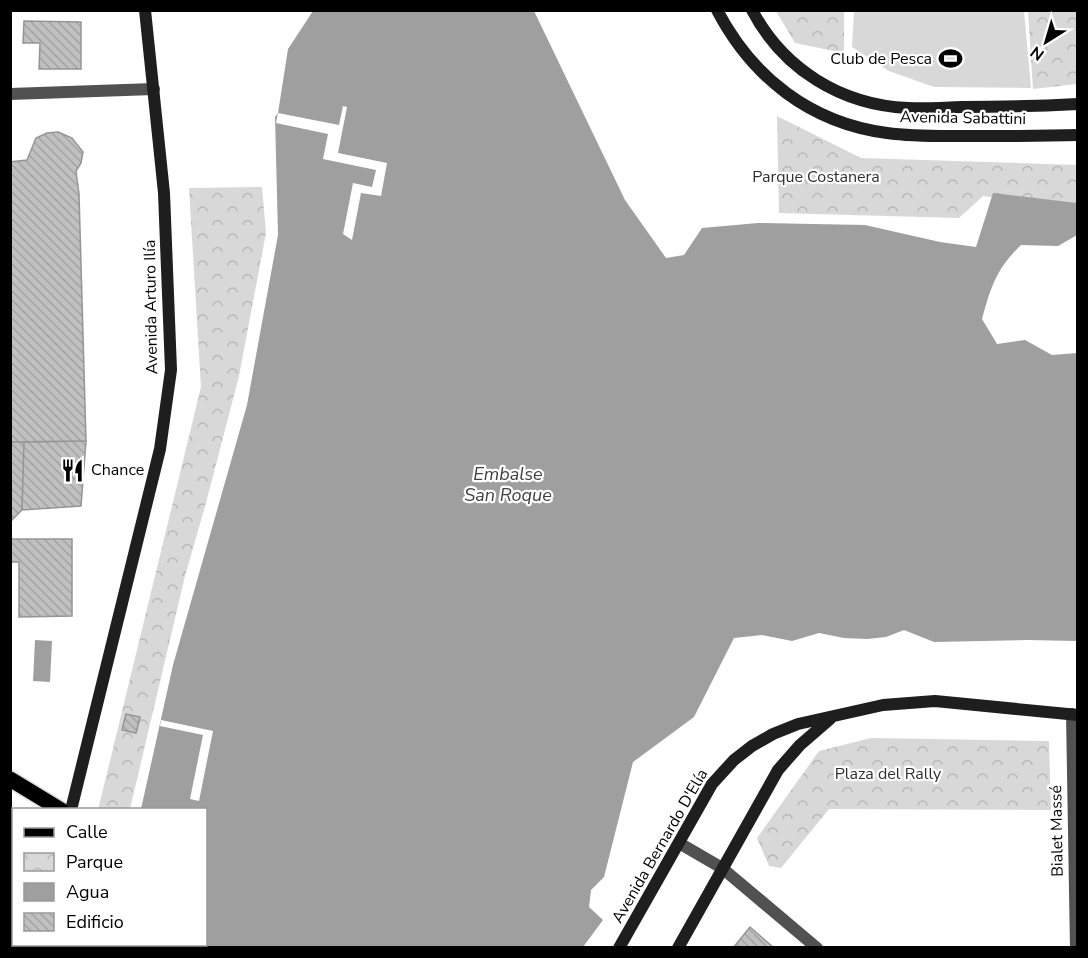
<svg xmlns="http://www.w3.org/2000/svg" width="1088" height="958" font-family="'Nunito Sans',sans-serif">
<style>
.park{fill:url(#park-crowns)}
.pitch{fill:#d8d8d8}
.water{fill:#9f9f9f}
.pier{fill:#fff}
.building{fill:url(#building-back-hatch);stroke:#959595;stroke-width:1.5}
.lines{fill:none;stroke-linecap:round;stroke-linejoin:round}
.primary-casing{stroke:#dbdbdb;stroke-width:18}
.service{stroke:#515151;stroke-width:12}
.minor{stroke:#515151;stroke-width:12}
.secondary{stroke:#1e1e1e;stroke-width:12}
.primary{stroke:#000;stroke-width:15}
.labels{text-anchor:middle;dominant-baseline:central;stroke-width:4.5;stroke-linejoin:round;paint-order:stroke}
.poi-label{font-size:16px;fill:#000;stroke:#fff;text-anchor:end}
.street-label{font-size:16px;fill:#000;stroke:#fff}
.park-label{font-size:16px;fill:#2f2f2f;stroke:#fff}
.water-label{font-size:18px;font-style:italic;fill:#404040;stroke:#fff}
</style>
<defs>
<pattern id="park-crowns" width="20" height="18" patternUnits="userSpaceOnUse" patternTransform="scale(1.5)"><rect width="20" height="18" fill="#d8d8d8"/><path d="M2 6a3 3 0 1 1 6 0M12 15a3 3 0 1 1 6 0" fill="none" stroke="#b8b8b8"/></pattern>
<pattern id="building-back-hatch" width="6" height="6" patternUnits="userSpaceOnUse" patternTransform="scale(1.5)"><rect width="6" height="6" fill="#c0c0c0"/><path d="M-1 5l2 2M0 0l6 6M5-1l2 2" fill="none" stroke="#a3a3a3"/></pattern>
</defs>
<rect width="100%" height="100%" fill="#fff"/>
<path class="park" d="M776 11H844V53L795 43Z
M1028 11H1077V84L1033 89Z
M777 116 861 158 1077 165V208L983 196 959 218 779 213Z
M262 187 266 233 239 376 206 503 185 576 130 809 98 810 201 387 189 188Z
M871 738 1049 741 1051 810 829 809 781 868 769 866 757 838 819 751Z"/>
<path class="pitch" d="M854 11H1024L1031 88 934 87 889 71 852 47Z"/>
<path class="water" d="M313 11H534L625 200 666 258 684 255 702 228 758 223 865 225 940 242 976 247 993 193 1077 203V235L1058 246 1021 245C996 269 991 287 982 319L997 344 1025 340 1052 355 1077 353V641L1028 640 934 642 904 630 886 637 867 639 844 638 819 633 792 641 762 635 734 638 694 717 633 762 604 877 591 890 589 907 603 920 583 947 116 948V944H206V810L141 809 173 665 247 405 278 235 275 117 278 113 288 49Z
M35 640 52 641 50 682 33 681Z"/>
<path class="pier" d="M343 106 347 107 338 153 387 163 381 196 361 193 352 240 343 234 353 183 372 187 376 170 323 159 328 134 276 123 278 113 339 125Z
M161 720 213 731 199 801 190 799 203 735 160 726Z"/>
<path class="building" d="M24 21 81 22V69H39L40 43H23Z
M58 132 72 138 83 152 81 163 76 171 79 194 86 441 10 442V162L27 160 36 138 47 133Z
M86 441 81 506 22 510 24 442Z
M10 442H24L22 510 10 522Z
M10 539H72V616L19 617V562H10Z
M126 714 140 717 136 733 122 730Z
M750 927 774 948H733Z"/>
<g class="lines">
<defs>
<path id="primary" d="M10 779 61 810
M10 852 14 855
M10 892 14 895
M10 917H14
M64 944 67 948
M105 944 108 948"/>
</defs>
<use href="#primary" class="primary-casing"/>
<path class="service" d="M10 94 154 89"/>
<path class="minor" d="M1072 714 1076 948
M679 843 722 868 817 948"/>
<path class="secondary" d="M717 10C752 77 810 123 887 133 915 137 944 136 973 136 1008 136 1043 136 1078 135
M752 10C783 69 841 105 908 108 926 109 944 108 963 107 1001 107 1039 106 1078 104
M71 810 160 449 171 370 164 193 145 10
M16 948 19 944
M619 948 712 784 734 760 752 746 773 734 798 724 883 705 935 701 1078 715
M678 948 778 770 800 745 830 719"/>
<use href="#primary" class="primary"/>
</g>
<defs>
<symbol id="stadium-bare" viewBox="-9 -9 18 18"><path d="M0-5a6.5 5 0 1 0 0 10a6.5 5 0 1 0 0-10ZM-3.5-1.8h7v3.6h-7Z" fill="#000" stroke="#fff" stroke-width="2.5" paint-order="stroke"/></symbol>
<symbol id="restaurant-bare" viewBox="-9 -9 18 18"><path d="M-5-6h1v4h1v-4h1v4h1v-4h1v5L-1.5 .5V6h-2V.5L-5-1ZM5-6V6H3V1.5H1.5Q1.5-4 5-6Z" fill="#000" stroke="#fff" stroke-width="2.5" paint-order="stroke"/></symbol>
</defs>
<g fill-rule="evenodd">
<use href="#stadium-bare" x="934" y="42" width="33" height="33"/>
<use href="#restaurant-bare" x="56" y="454" width="33" height="33"/>
</g>
<g class="labels">
<g class="poi-label">
<text x="932" y="59">Club de Pesca</text>
<text x="91" y="470" text-anchor="start">Chance</text>
</g>
<g class="street-label">
<text transform="translate(963 118) rotate(1)">Avenida Sabattini</text>
<text transform="translate(151 307) rotate(-91)">Avenida Arturo Ilía</text>
<text transform="translate(1057 831) rotate(-91)">Bialet Massé</text>
<text transform="translate(660 846) rotate(-60)">Avenida Bernardo D'Elía</text>
</g>
<g class="park-label">
<text x="816" y="177">Parque Costanera</text>
<text x="888" y="774">Plaza del Rally</text>
</g>
<g class="water-label">
<text x="508" y="474">Embalse<tspan x="508" dy="21">San Roque</tspan></text>
</g>
</g>
<rect width="1088" height="958" fill="none" stroke="#000000" stroke-width="24"/>
<rect x="12" y="808" width="195" height="138" fill="#ffffff" stroke="#999999" stroke-width="1.5"/>
<rect x="24" y="828" width="30" height="9" fill="#000000" stroke="#999999" stroke-width="1.5"/>
<text x="66" y="838" font-size="18" fill="#000000">Calle</text>
<rect x="24" y="853" width="30" height="18" fill="url(#park-crowns)" stroke="#999999" stroke-width="1.5"/>
<text x="66" y="868" font-size="18" fill="#000000">Parque</text>
<rect x="24" y="883" width="30" height="18" fill="#9f9f9f" stroke="#999999" stroke-width="1.5"/>
<text x="66" y="898" font-size="18" fill="#000000">Agua</text>
<rect x="24" y="913" width="30" height="18" fill="url(#building-back-hatch)" stroke="#999999" stroke-width="1.5"/>
<text x="66" y="928" font-size="18" fill="#000000">Edificio</text>
<g transform="translate(1046 42) rotate(217)" stroke="#ffffff" stroke-width="4.5" paint-order="stroke">
<path d="M0-4.5L10 22L0 15L-10 22Z" fill="#000000"/>
<text y="-9" font-size="16" font-weight="bold" text-anchor="middle" fill="#000000">N</text>
</g>
</svg>
